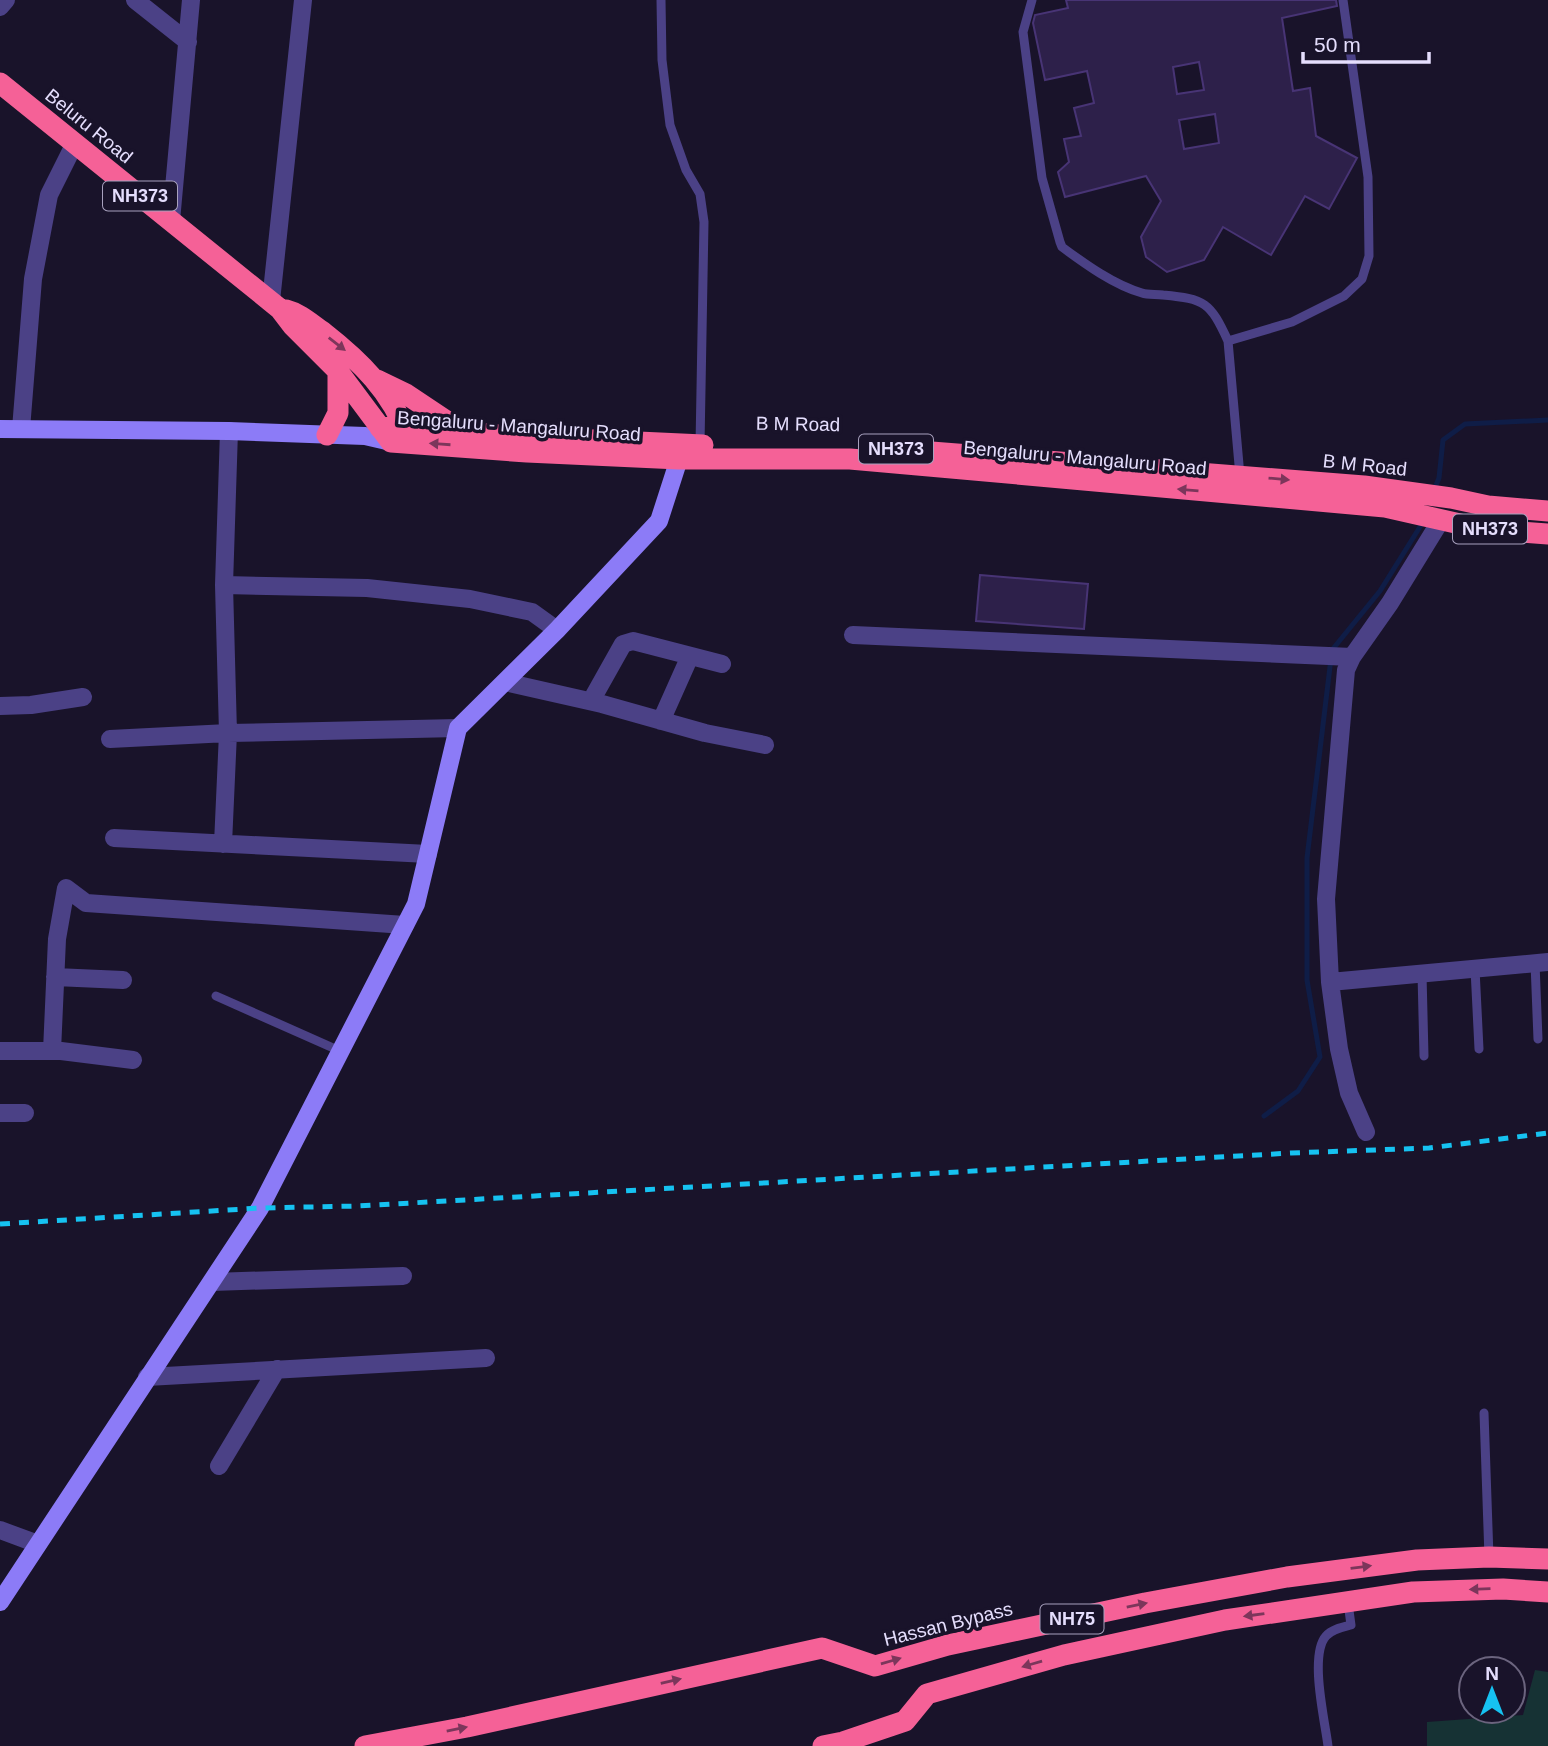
<svg xmlns="http://www.w3.org/2000/svg" width="1548" height="1746" font-family="Arial,sans-serif">
<style>
.green{fill:#163234}
.lines{fill:none;stroke-linecap:round;stroke-linejoin:round}
.stream{stroke:#0f1d47;stroke-width:5}
.building{fill:#2d204a;stroke:#483475;stroke-width:2;fill-rule:evenodd}
.lane{stroke:#4b4186;stroke-width:9}
.street{stroke:#4b4186;stroke-width:18}
.secondary{stroke:#8c7bf7;stroke-width:18}
.highway{stroke:#f56197;stroke-width:21}
.rail{stroke:#16c2f1;stroke-width:5;stroke-dasharray:10 9;stroke-linecap:butt}
.oneway{fill:#7c365b}
.labels{text-anchor:middle;dominant-baseline:central;stroke-width:7;stroke-linejoin:round;paint-order:stroke}
.shield{fill:#19132a;stroke:#a8a1be;stroke-width:2}
.shield-label{font-size:18px;font-weight:bold;fill:#e5defd}
.street-label{font-size:19px;fill:#e5defd;stroke:#19132a}
</style>
<rect width="100%" height="100%" fill="#19132a"/>
<path class="green" d="M1535 1670 1548 1672V1746H1427V1722L1523 1715Z"/>
<g class="lines">
<path class="stream" d="M1434 490 1439 478 1443 440 1465 424 1548 420
M1264 1116 1298 1091 1320 1057 1307 980V858L1332 650 1380 591 1423 522"/>
</g>
<path class="building" d="M1066 0H1336L1337 6 1282 18 1293 91 1310 88 1316 136 1357 158 1329 209 1305 196 1271 255 1223 227 1204 260 1167 272 1146 257 1141 237 1161 201 1146 176 1065 197 1058 172 1069 162 1064 139 1081 136 1074 108 1094 103 1087 71 1045 80 1033 23 1035 15 1068 8ZM1199 62 1204 90 1177 94 1173 67ZM1215 114 1219 143 1184 149 1179 120Z
M980 575 1088 584 1084 629 976 621Z"/>
<g class="lines">
<path class="lane" d="M661 0 662 60 670 125 686 170 700 194 704 222 700 445
M1032 0 1023 32 1042 178 1060 242 1062 247C1085 264 1114 285 1142 293 1148 295 1156 294 1163 295 1205 299 1210 302 1228 341L1240 476
M1228 341 1292 322 1344 296 1362 279 1369 256 1368 177 1343 0
M1535 963 1538 1039
M1475 969 1479 1049
M1422 974 1424 1056
M216 996 340 1051
M1484 1413 1489 1557
M1328 1746C1325 1721 1309 1655 1326 1636 1332 1629 1343 1627 1351 1625L1348 1603"/>
<path class="street" d="M135 0 188 42
M0 7 6 0
M171 221 191 0
M271 301 303 0
M21 429 33 279 49 195 75 143
M229 431 224 585 367 588 470 599 532 612 557 630
M224 585 228 733 458 728
M853 635 1352 657
M505 682 602 704 705 733 765 745
M591 701 623 644 633 641 722 664
M0 706 31 705 83 697
M661 721 690 656
M110 739 228 733 223 844
M114 838 428 854
M55 977 123 980
M1330 982 1548 962
M0 1051H61L133 1060
M52 1051 57 939 66 888 86 903 405 925
M0 1113H25
M1366 1132 1349 1093 1339 1049 1330 982 1326 899 1346 670 1352 657 1390 603 1441 520
M212 1282 403 1276
M147 1377 486 1358
M219 1466 277 1369
M0 1530 38 1544"/>
<path class="secondary" d="M0 429 229 431 365 436 391 442
M0 1602 260 1208 416 904 458 728 557 630 659 521 679 459"/>
<path class="highway" d="M0 83 280 309 293 326 338 371 391 442 527 452 679 459H850L1385 507 1482 529 1548 534
M286 310C301 314 310 323 323 332 360 361 392 392 408 437
M377 380 406 394 460 430
M380 428 404 426 509 436 703 445
M327 435 338 413V371
M906 450 1364 486 1451 498 1488 506 1548 511
M365 1746 467 1727 822 1648 875 1666 948 1645 1145 1603 1287 1577 1417 1560 1489 1557 1548 1559
M823 1746 843 1742 905 1721 927 1694 1064 1655 1225 1620 1413 1592 1503 1589 1548 1592"/>
<path class="rail" d="M0 1224 260 1208 358 1206 1291 1153 1429 1148 1548 1133"/>
</g>
<defs><path id="oneway-solid" d="M-6-.8H1V-3.2L6.5 0L1 3.2V.8H-6Z" transform="scale(1.75)"/></defs>
<g class="oneway">
<use href="#oneway-solid" transform="translate(337 344) rotate(38)"/>
<use href="#oneway-solid" transform="translate(440 444) rotate(-176)"/>
<use href="#oneway-solid" transform="translate(1279 479) rotate(5)"/>
<use href="#oneway-solid" transform="translate(1188 490) rotate(-175)"/>
<use href="#oneway-solid" transform="translate(1361 1567) rotate(-7)"/>
<use href="#oneway-solid" transform="translate(1480 1589) rotate(178)"/>
<use href="#oneway-solid" transform="translate(1137 1605) rotate(-12)"/>
<use href="#oneway-solid" transform="translate(1254 1615) rotate(172)"/>
<use href="#oneway-solid" transform="translate(891 1661) rotate(-16)"/>
<use href="#oneway-solid" transform="translate(1032 1664) rotate(164)"/>
<use href="#oneway-solid" transform="translate(671 1681) rotate(-13)"/>
<use href="#oneway-solid" transform="translate(457 1729) rotate(-11)"/>
</g>
<g class="labels">
<g class="shield">
<rect x="103" y="181.5" width="74" height="29" rx="5"/>
<rect x="859" y="434.5" width="74" height="29" rx="5"/>
<rect x="1453" y="514.5" width="74" height="29" rx="5"/>
<rect x="1040.5" y="1604.5" width="63" height="29" rx="5"/>
</g>
<g class="shield-label">
<text x="140" y="196">NH373</text>
<text x="896" y="449">NH373</text>
<text x="1490" y="529">NH373</text>
<text x="1072" y="1619">NH75</text>
</g>
<g class="street-label">
<text transform="translate(89 126) rotate(39)">Beluru Road</text>
<text transform="translate(798 424) rotate(1)">B M Road</text>
<text transform="translate(519 426) rotate(4)">Bengaluru - Mangaluru Road</text>
<text transform="translate(1085 458) rotate(5)">Bengaluru - Mangaluru Road</text>
<text transform="translate(1365 465) rotate(6)">B M Road</text>
<text transform="translate(948 1624) rotate(-14)">Hassan Bypass</text>
</g>
</g>
<g transform="translate(1492 1690)"><circle r="33" fill="#19132a" stroke="#6b647e" stroke-width="2"/>
<path d="M0-5L12 26L0 18L-12 26Z" fill="#16c2f1"/>
<text y="-10" font-size="19" font-weight="bold" text-anchor="middle" fill="#e5defd">N</text>
</g>
<path d="M1303 52v10h126v-10" fill="none" stroke="#e5defd" stroke-width="3.5"/>
<text x="1314" y="52" font-size="21" fill="#e5defd" stroke="#19132a" stroke-width="5" paint-order="stroke">50 m</text>
</svg>
